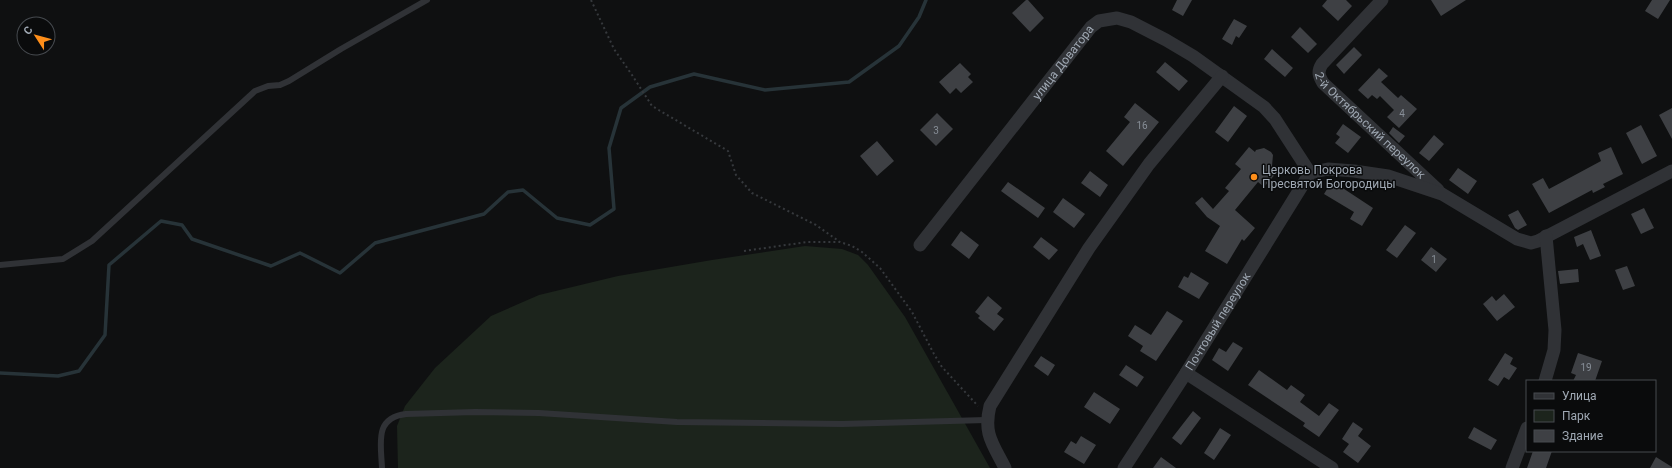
<svg xmlns="http://www.w3.org/2000/svg" width="1672" height="468" font-family="Roboto,sans-serif">
<style>
.green{fill:#1c241c}
.lines{fill:none;stroke-linecap:round;stroke-linejoin:round}
.stream{stroke:#273338;stroke-width:3.5}
.building{fill:#3e4044}
.path{stroke:#36393d;stroke-width:2;stroke-dasharray:2 3;stroke-linecap:butt}
.service{stroke:#303236;stroke-width:6}
.minor{stroke:#303236;stroke-width:13}
.poi-dot{fill:#fe8e1a;stroke:#0a0b0c;stroke-width:1.5}
.labels{text-anchor:middle;dominant-baseline:central;stroke-width:3;stroke-linejoin:round;paint-order:stroke}
.number-label{font-size:10px;fill:#878e97}
.street-label{font-size:12px;fill:#9fa8b3;stroke:#0a0b0c}
.poi-label{font-size:12px;fill:#9fa8b3;stroke:#0a0b0c;text-anchor:start}
</style>
<rect width="100%" height="100%" fill="#0f1011"/>
<path class="green" d="M805 246 842 249 858 255 868 265 905 317 990 468H398L397 426 405 406 435 368 491 316 539 295 618 276 712 260Z"/>
<g class="lines">
<path class="stream" d="M0 373 58 376 79 371 105 335 109 265 161 221 182 225 192 239 271 266 300 253 340 273 375 243 484 214 508 192 523 190 557 218 590 225 614 209 609 148 621 108 650 87 694 74 765 90 849 82 899 46 919 17 926 0"/>
</g>
<path class="building" d="M1026 0H1028L1044 18 1030 32 1012 13Z
M1177 0H1192L1183 16 1172 10Z
M1327 0H1346L1352 6 1338 21 1322 6Z
M1431 0H1466L1441 16Z
M1652 0H1670L1658 19 1645 11Z
M1234 19 1247 26 1239 38 1236 36 1232 45 1222 39Z
M1300 27 1317 44 1308 53 1291 37Z
M1354 47 1362 55 1344 74 1336 65Z
M1272 49 1293 68 1285 77 1264 59Z
M1165 62 1188 81 1179 91 1156 72Z
M960 63 971 74 968 77 973 82 961 93 956 88 950 94 939 82Z
M1379 68 1388 76 1381 82 1398 98 1401 95 1417 109 1399 128 1387 117 1394 110 1380 96 1377 99 1372 95 1368 99 1358 90Z
M1135 103 1159 122 1123 166 1106 151 1130 122 1124 117Z
M1234 106 1247 116 1228 142 1215 132Z
M1672 108V139L1659 115Z
M937 113 953 129 936 146 920 130Z
M1343 124 1361 137 1348 153 1335 143 1340 137 1336 134Z
M1641 125 1657 156 1642 164 1626 133Z
M1393 127 1405 136 1399 143 1389 133Z
M1434 135 1444 144 1429 161 1419 153Z
M877 141 894 161 877 176 860 156Z
M1249 147 1255 152 1256 150 1264 148 1271 152 1273 155 1272 166 1278 171 1264 187 1258 182 1235 210 1255 228 1244 241 1242 239 1227 264 1205 251 1220 226 1207 217 1195 203 1202 197 1213 209 1229 191 1225 188 1241 169 1235 164Z
M1611 147 1623 174 1603 184 1605 187 1593 193 1592 190 1549 213 1532 184 1543 178 1549 189 1601 161 1598 153Z
M1458 168 1477 181 1468 194 1449 180Z
M1090 171 1108 185 1100 197 1081 183Z
M1332 181 1373 208 1362 226 1350 219 1354 212 1324 194Z
M1008 182 1045 208 1038 218 1001 191Z
M1063 198 1085 214 1074 228 1053 212Z
M1644 208 1654 228 1641 234 1631 214Z
M1518 210 1527 225 1518 230 1515 228 1508 215Z
M1405 225 1416 233 1397 258 1386 250Z
M1591 230 1601 256 1590 260 1583 244 1577 247 1574 237Z
M961 231 979 245 969 259 951 245Z
M1041 237 1058 250 1049 260 1033 247Z
M1431 247 1447 259 1436 272 1421 260Z
M1627 266 1635 286 1623 290 1615 270Z
M1578 269 1579 282 1560 284 1558 271Z
M1191 272 1209 283 1199 299 1178 287 1184 276 1188 278Z
M1504 294 1515 307 1497 321 1483 304 1492 296 1496 301Z
M988 296 1002 308 997 314 1004 319 994 331 978 318 980 316 975 312Z
M1167 311 1183 321 1156 361 1140 351 1143 346 1128 336 1135 325 1151 335Z
M1233 342 1243 348 1228 371 1212 360 1219 348 1226 352Z
M1505 353 1513 358 1510 364 1517 368 1509 380 1504 377 1498 386 1488 380Z
M1578 353 1602 361 1595 381H1573L1576 375 1571 373Z
M1041 356 1055 365 1048 376 1034 366Z
M1126 365 1144 377 1137 387 1119 375Z
M1259 370 1287 390 1291 385 1305 395 1300 402 1319 416 1329 403 1339 410 1319 437 1303 426 1305 423 1248 385Z
M1094 392 1120 409 1110 424 1084 407Z
M1193 411 1201 418 1181 445 1172 438Z
M1353 422 1363 429 1358 436 1371 446 1358 463 1343 452 1349 444 1342 439Z
M1474 427 1497 440 1491 450 1468 438Z
M1220 428 1231 435 1214 460 1204 453Z
M1081 436 1096 445 1084 464 1064 452 1071 441 1076 444Z
M1533 451H1552L1546 468H1527Z
M1161 457 1176 468H1153Z
M1656 457 1672 467V468H1650Z"/>
<g class="lines">
<path class="path" d="M591 0 614 49 632 75 652 106 728 151 736 175 752 193 816 225 840 242
M744 251 807 242H840L852 246 862 252 880 268 912 312 934 354 942 367 978 406"/>
<path class="service" d="M0 265 63 259 92 241 255 91 268 86 280 85 289 81 341 49 427 0
M382 468C381 443 374 418 406 414L475 412 539 413 677 422 842 424 986 420"/>
<g class="minor">
<path id="s1" d="M1382 0 1322 64C1317 72 1319 76 1323 83L1438 190"/>
<path d="M1310 173 1328 169 1354 171 1388 176 1442 194 1517 239 1531 243 1538 241 1672 171"/>
<path id="s2" d="M920 245 1091 27 1099 21 1117 18 1131 22 1166 40 1193 56 1264 107 1275 119 1310 173"/>
<path d="M1186 373 1332 468"/>
<path d="M1545 381 1554 350 1555 330 1546 236"/>
<path d="M1005 468C993 444 983 434 990 406L1089 248 1149 164 1222 76"/>
<path id="s3" d="M1124 468 1186 373 1310 173"/>
<path d="M1512 468 1527 428"/>
</g>
</g>
<circle class="poi-dot" cx="1254" cy="177" r="4"/>
<g class="labels">
<g class="number-label">
<text x="1402" y="113">4</text>
<text x="1142" y="125">16</text>
<text x="936" y="130">3</text>
<text x="1434" y="259">1</text>
<text x="1586" y="367">19</text>
</g>
<g class="street-label">
<text stroke="none"><textPath href="#s2" startOffset="232">улица Доватора</textPath></text>
<text stroke="none"><textPath href="#s1" startOffset="171">2-й Октябрьский переулок</textPath></text>
<text stroke="none"><textPath href="#s3" startOffset="174">Почтовый переулок</textPath></text>
</g>
<g class="poi-label">
<text x="1262" y="170">Церковь Покрова<tspan x="1262" dy="14">Пресвятой Богородицы</tspan></text>
</g>
</g>
<rect x="1526" y="380" width="130" height="72" fill="#0a0b0c" stroke="#464a4f"/>
<rect x="1534" y="393" width="20" height="6" fill="#303236" stroke="#464a4f"/>
<text x="1562" y="400" font-size="12" fill="#9fa8b3">Улица</text>
<rect x="1534" y="410" width="20" height="12" fill="#1c241c" stroke="#464a4f"/>
<text x="1562" y="420" font-size="12" fill="#9fa8b3">Парк</text>
<rect x="1534" y="430" width="20" height="12" fill="#3e4044" stroke="#464a4f"/>
<text x="1562" y="440" font-size="12" fill="#9fa8b3">Здание</text>
<g transform="translate(36 36) rotate(306)"><circle r="19" fill="#0a0b0c" stroke="#464a4f"/>
<path d="M0-3L7 15L0 10L-7 15Z" fill="#fe8e1a"/>
<text y="-6" font-size="11" font-weight="bold" text-anchor="middle" fill="#9fa8b3">С</text>
</g>
</svg>
